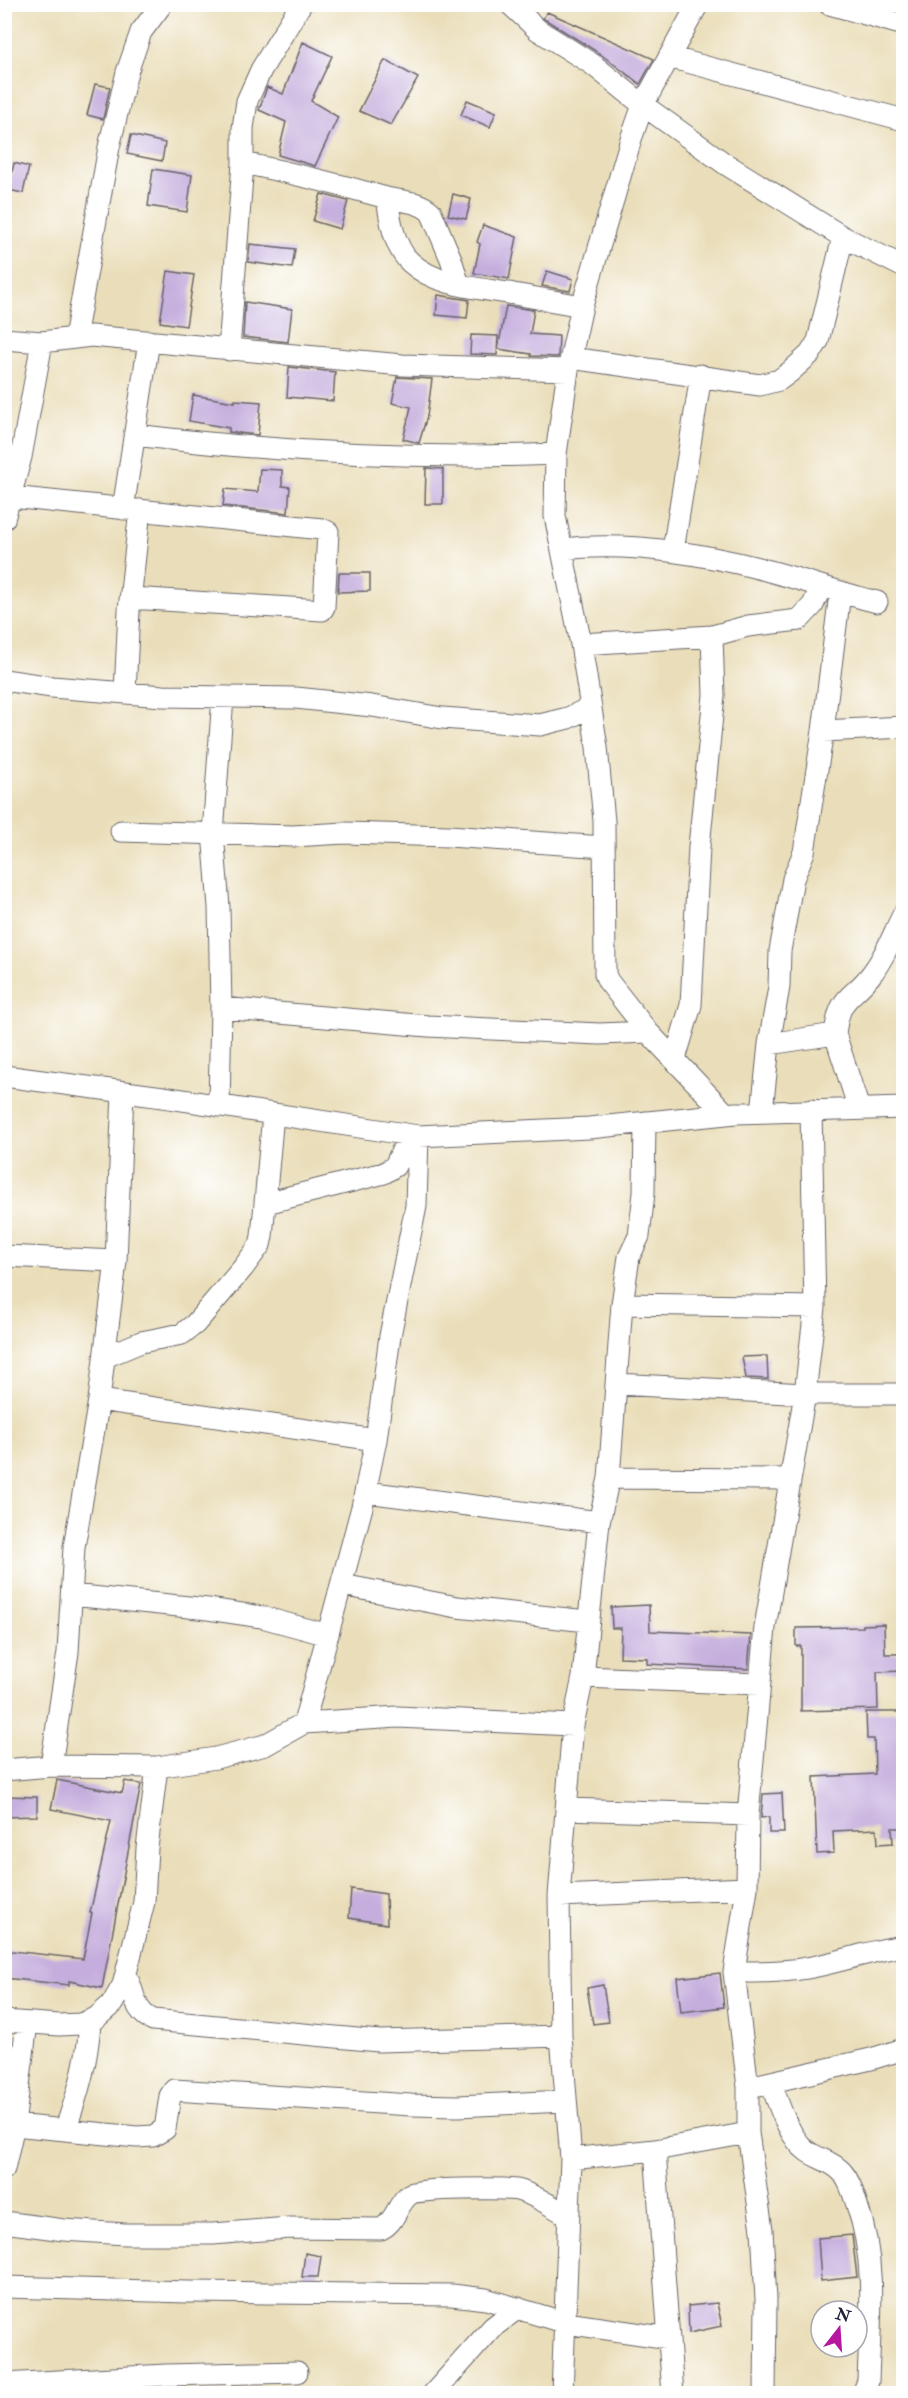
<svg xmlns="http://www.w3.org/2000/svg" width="908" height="2398" font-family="'IM FELL Double Pica',serif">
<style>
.building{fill:#c5aedd}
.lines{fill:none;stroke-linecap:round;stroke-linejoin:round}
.minor-casing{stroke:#686467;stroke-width:23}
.minor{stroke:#fff;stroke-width:21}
</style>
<rect width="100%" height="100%" fill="#fff"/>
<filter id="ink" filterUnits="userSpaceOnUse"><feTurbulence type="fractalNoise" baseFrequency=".0167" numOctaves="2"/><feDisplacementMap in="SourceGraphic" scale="12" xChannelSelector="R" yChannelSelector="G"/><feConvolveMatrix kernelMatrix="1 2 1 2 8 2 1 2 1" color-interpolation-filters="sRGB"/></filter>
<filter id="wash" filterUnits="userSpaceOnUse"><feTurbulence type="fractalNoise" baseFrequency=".008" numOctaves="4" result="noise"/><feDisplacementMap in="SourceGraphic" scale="24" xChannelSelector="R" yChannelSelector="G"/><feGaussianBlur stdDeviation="1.35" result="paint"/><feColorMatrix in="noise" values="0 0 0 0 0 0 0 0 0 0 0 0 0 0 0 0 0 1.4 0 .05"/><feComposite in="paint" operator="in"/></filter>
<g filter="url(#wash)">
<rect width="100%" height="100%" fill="#eadeba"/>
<g id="blocks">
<path class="building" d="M547 12 654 59 640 84 599 53 546 20 543 18Z
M303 42 332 56 311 101 338 117 315 166 278 155 286 122 259 110 267 87 283 94Z
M385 60 418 78 391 125 359 111Z
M95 84 110 87 103 119 87 115Z
M467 100 496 112 490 127 461 115Z
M131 135 165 143 162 161 127 154Z
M14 163 29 167 23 193 8 190Z
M153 169 192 175 187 212 148 206Z
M321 194 348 201 340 229 313 221Z
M453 194 471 199 466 219 448 215Z
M483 225 517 237 509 279 474 273 480 244 477 242Z
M250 244 295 249 292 268 248 262Z
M168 271 194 275 186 326 160 322Z
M547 271 573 279 570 291 542 286Z
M438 295 469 300 467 318 436 315Z
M245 302 292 309 288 342 243 337Z
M506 306 534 310 530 334 559 336 558 357 531 356V354L498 349Z
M471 335 498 336 497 355 470 354Z
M289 367 335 372 333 401 287 397Z
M397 377 432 379 427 416 419 443 403 439 411 407 392 403Z
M193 395 235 402V400L261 402 258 435 229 432V428L189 421Z
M426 468 443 469V504H425Z
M260 469 282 470V486L290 487 288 513 223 506 225 489 258 492Z
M339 573H370V591L338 592Z
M767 1356 768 1379 746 1378 742 1357Z
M649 1605 650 1631 751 1635 748 1669 647 1664V1658L620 1657 621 1628H612L611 1607Z
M884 1624 885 1654H903V1671L877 1672 878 1709 801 1711V1646H796V1628L863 1627V1625Z
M866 1712H900L899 1740H902L903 1773V1828H892L893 1843 878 1844 877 1829 833 1831 834 1853 817 1854 814 1777 875 1774 874 1739H867Z
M57 1780 122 1793 125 1781 141 1784 102 1988 69 1981V1985L4 1978V1950L83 1959 92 1913H90L111 1821 51 1809Z
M782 1793 784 1833H769V1817L761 1818 763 1794Z
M4 1796 37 1797V1816L4 1817Z
M351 1889 386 1894 387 1924 349 1918Z
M720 1973 724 2007 681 2012 677 1978Z
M603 1985 609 2022 593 2024 587 1988Z
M852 2235 857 2277 821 2281 818 2238Z
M305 2253 321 2256 318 2277H302Z
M717 2303 722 2326 689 2333 688 2306Z"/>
</g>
</g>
<g filter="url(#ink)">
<use href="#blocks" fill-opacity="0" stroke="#686467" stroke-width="1.5"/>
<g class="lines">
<defs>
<path id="minor" d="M510 4 538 30 592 64 643 105 724 163 843 237 904 267
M698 4 643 105 631 139 582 306 568 370 556 454 555 516 581 644 597 747 604 821 605 974 608 981 648 1032 726 1114
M829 4 904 25
M669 57 904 120
M243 163C291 173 337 184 383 197 400 202 418 200 431 212L451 259 459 285
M387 198C390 219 394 247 410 262 437 287 480 288 514 294 537 298 560 302 582 306
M75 338 109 147 127 72 141 32 162 4
M4 339 42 342 91 336 402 365 568 370
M229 350 243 163V128L247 101 261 70 301 4
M571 358 760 385 779 380 790 372 810 354 818 341 843 237
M135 435C275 452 415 460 556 454
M11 497 322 529 328 532 324 607 322 610 131 598
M123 509 149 341
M4 519 21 457 42 342
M562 549C628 542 694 552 758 568 798 578 837 592 877 602
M673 551 701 375
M581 644 712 636 748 626 799 620 813 605 821 587
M4 680 52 687 163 696 296 698 372 706 442 718 540 725 568 718 591 707
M125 693 129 610 140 510
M823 731 904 727
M121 831 293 836 345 833 449 836 604 847
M221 1008 428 1026 600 1034 648 1032
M769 1044 835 1034
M675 1059 691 1005 699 847 714 695 712 636
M4 1076 163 1097 418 1136 589 1128 736 1113 904 1108
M219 1106 221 1008 219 907 213 833 223 697
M859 1109 835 1034C840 992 853 1000 873 972 886 955 894 932 904 913
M762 1112 769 1044 779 987 780 951 793 879 804 852 823 731 840 593
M266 1203 384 1173 395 1166 409 1135
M4 1256 116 1261
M622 1304 815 1307
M105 1357 141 1342 182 1334 195 1324 243 1268 260 1245 262 1236 273 1114
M617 1384 805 1394H904
M99 1400 376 1440
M609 1478 789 1479
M366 1492 599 1522
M342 1585 457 1607 587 1621
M72 1595 208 1609 262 1617 328 1635
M583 1677 759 1684
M304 1723 362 1507 376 1440 390 1336 416 1206 418 1136
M51 1766 68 1652 74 1547 99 1400 116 1261 123 1093
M4 1770 51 1766 157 1767 216 1758 265 1745 304 1723 398 1717 573 1725
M567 1809 748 1815
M559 1896 747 1888
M734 1972C762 1972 790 1972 817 1966 847 1960 874 1950 904 1946
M126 1975C135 1992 133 2011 153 2020L379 2041 561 2036
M4 2021 59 2025 80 2024 96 2018 112 2004 123 1985 144 1902 147 1848 157 1767
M771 2083C778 2103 789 2138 807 2151 818 2159 832 2161 842 2172 850 2181 853 2193 857 2205 877 2262 870 2322 868 2381L863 2394
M758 2085 871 2059 904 2049
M14 2125 137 2137 153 2136 165 2129 170 2096 174 2090 411 2105 458 2106 565 2101
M65 2130C78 2094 88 2060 90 2021
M655 2150 673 2394
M571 2159 655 2150 748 2133
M4 2169 14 2125 27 2023
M4 2222 64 2230 125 2234H213L289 2228 381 2229C396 2222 397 2203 410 2194 419 2188 505 2188 517 2190 532 2193 554 2208 568 2215
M4 2287 188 2292 452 2295 486 2299 566 2323 669 2338
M4 2384 166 2375 297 2372
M433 2394 493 2327 518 2308
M562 2394 571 2159 561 2036 559 1896 573 1725 583 1677 599 1522 609 1478 622 1304 629 1257 639 1236 644 1193 645 1122
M765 2394 766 2299 762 2230 748 2133V2087L734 1972 747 1888 748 1815 765 1627 805 1394 815 1307 811 1110"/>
</defs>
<use href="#minor" class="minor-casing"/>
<use href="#minor" class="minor"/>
</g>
</g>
<rect width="908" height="2398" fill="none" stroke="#fff" stroke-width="24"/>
<g transform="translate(839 2329) rotate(17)"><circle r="28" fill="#ffffff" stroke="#a7a7b1" stroke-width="1.5"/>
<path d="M0-4.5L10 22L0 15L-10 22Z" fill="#b5179e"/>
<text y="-9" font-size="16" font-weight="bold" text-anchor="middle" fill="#22223b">N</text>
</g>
</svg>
